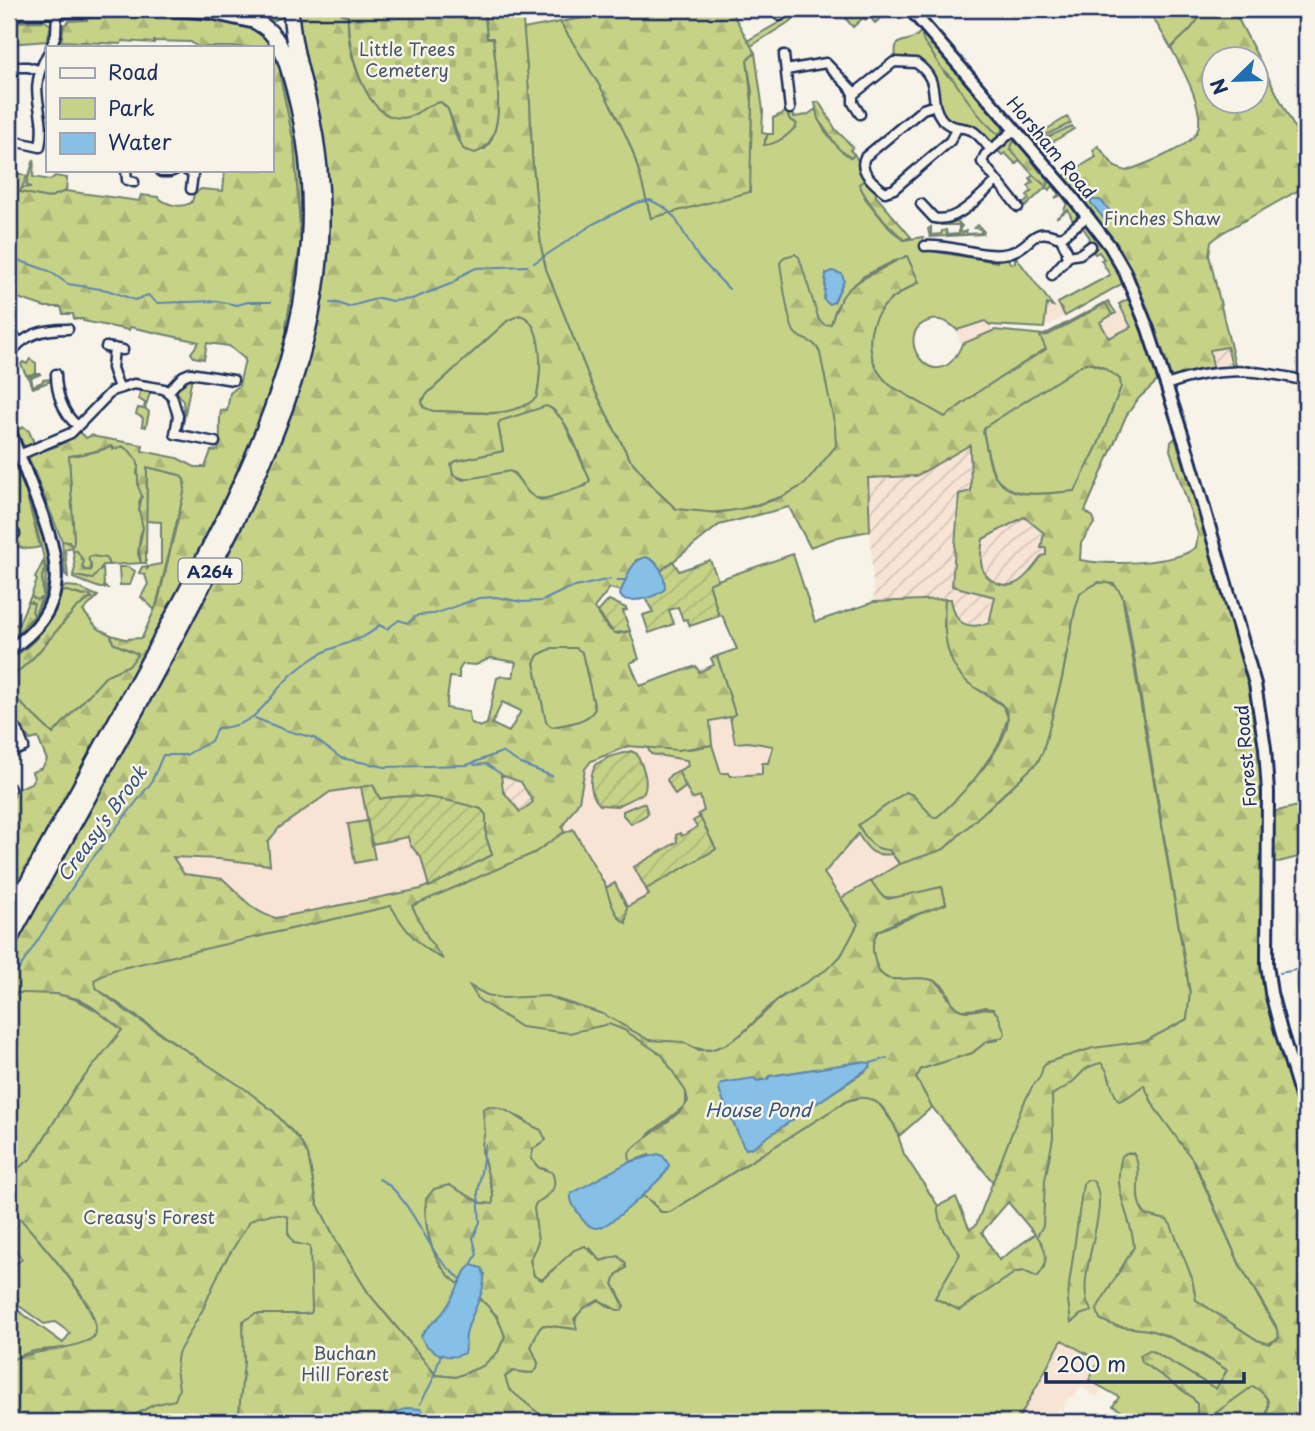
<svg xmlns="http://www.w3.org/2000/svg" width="1315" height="1431" font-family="'Playpen Sans',sans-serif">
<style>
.built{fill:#f7e4d5}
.industrial{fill:url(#industrial-furrows)}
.green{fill:#c6d387;stroke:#708172;stroke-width:2;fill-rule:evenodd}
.forest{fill:url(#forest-firs);stroke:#708172;stroke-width:2;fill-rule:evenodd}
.cemetery{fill:url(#cemetery-stones);stroke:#708172;stroke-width:2}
.garden{fill:url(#garden-furrows);stroke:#708172;stroke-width:2}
.water{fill:#87c0e6;stroke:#5c86b0;stroke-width:2}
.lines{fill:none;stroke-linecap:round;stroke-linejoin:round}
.stream{stroke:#5c86b0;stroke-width:2}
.street-casing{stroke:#1b2f5e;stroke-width:13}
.secondary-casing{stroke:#1b2f5e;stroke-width:16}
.highway-casing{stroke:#1b2f5e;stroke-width:19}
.street{stroke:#f7f3e8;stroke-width:8}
.secondary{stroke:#f7f3e8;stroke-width:10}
.highway{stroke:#f7f3e8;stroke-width:14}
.labels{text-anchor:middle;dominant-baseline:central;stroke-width:5;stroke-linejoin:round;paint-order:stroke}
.shield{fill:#f7f3e8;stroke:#5d6a87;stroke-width:2}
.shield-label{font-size:16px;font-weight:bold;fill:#1b2f5e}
.park-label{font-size:18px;fill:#465868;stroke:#f7f3e8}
.street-label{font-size:18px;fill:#1b2f5e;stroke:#f7f3e8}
.water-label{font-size:19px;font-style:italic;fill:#365380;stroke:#f7f3e8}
</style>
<defs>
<pattern id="industrial-furrows" width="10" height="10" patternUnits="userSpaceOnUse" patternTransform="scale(1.75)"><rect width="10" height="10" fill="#f7e4d5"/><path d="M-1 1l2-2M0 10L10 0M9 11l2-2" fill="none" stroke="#d3c4b9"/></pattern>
<pattern id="forest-firs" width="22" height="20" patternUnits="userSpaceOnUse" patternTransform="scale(1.75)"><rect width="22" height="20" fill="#c6d387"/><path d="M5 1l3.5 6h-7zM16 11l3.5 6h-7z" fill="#aab577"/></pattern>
<pattern id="cemetery-stones" width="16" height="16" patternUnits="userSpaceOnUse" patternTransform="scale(1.75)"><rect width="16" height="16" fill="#c6d387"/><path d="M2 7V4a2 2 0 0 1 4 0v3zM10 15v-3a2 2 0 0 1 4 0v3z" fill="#aab577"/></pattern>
<pattern id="garden-furrows" width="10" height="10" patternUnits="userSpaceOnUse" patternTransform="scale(1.75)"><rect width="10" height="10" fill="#c6d387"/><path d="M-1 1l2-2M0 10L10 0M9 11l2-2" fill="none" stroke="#aab577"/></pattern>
</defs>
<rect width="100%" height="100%" fill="#f7f3e8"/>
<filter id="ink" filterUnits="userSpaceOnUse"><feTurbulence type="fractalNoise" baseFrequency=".0143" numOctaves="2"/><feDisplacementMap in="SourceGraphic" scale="14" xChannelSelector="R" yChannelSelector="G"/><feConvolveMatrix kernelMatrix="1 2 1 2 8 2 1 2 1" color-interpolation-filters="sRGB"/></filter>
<g filter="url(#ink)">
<path class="built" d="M1058 303 1065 316 1044 328 1047 304 1053 306Z
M1122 310 1131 327 1109 339 1100 322Z
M985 321 989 323 993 331 961 346 957 330Z
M735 714 825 779 871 824 900 864 842 898 858 924 279 928 265 915 242 899 220 878 184 874 172 857 270 864 268 841 273 833 321 798 335 791 373 785 578 769 627 740 730 717Z
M1062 1339 1100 1361 1089 1380 1102 1388 1097 1397 1080 1387 1074 1398 1069 1396 1062 1410 1059 1408 1055 1413 1047 1415 1042 1422H1017Z"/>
<path class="industrial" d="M1227 347 1232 365 1213 367 1210 350Z
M971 444V491L952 586 995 597 991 621 985 624H961L954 611 951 599 874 602 867 478 916 476Z
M1025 517 1044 533 1041 548H1046V555L1042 556 1018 582 1009 585 996 582 983 572 980 558 983 539Z
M501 774 519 780 533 802 520 812 503 791Z"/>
<path class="green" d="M253 9 272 12 274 9H288C279 24 263 24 253 9Z
M1148 9H1206L1190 30 1171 48Z
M799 11 800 15 751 46 747 41Z
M560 22C586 64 614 104 632 150 640 171 645 195 651 218L751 143 752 92 747 60 755 53 763 110 762 133 768 134 765 140H781L796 127 795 122 790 120 786 112H793L794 117 807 115 816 109C819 128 836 148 852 157L854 154C861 163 859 173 867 181H863L865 198 890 229 904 240 923 237 924 250 997 262 998 259 1007 258 1011 264 1015 263V256L1053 306 1047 304 1044 328 990 325 985 321 957 330C950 323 942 318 932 320 886 330 937 406 962 344L995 330 1044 335 1108 301 1116 313 1112 315 1106 304 1048 335 1040 336 1047 348 981 390 945 417 891 386C866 365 862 327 887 303 896 295 908 288 919 282L894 261 862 277 836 308 831 324 841 420 836 446 806 484 784 496 739 510 708 513 676 509 657 491 629 458 592 385 546 269 541 247 532 156 530 104 523 29ZM826 274 838 292 834 302 825 294Z
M924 29 1003 124 1004 132 991 142 981 131 968 125 967 127 947 120 938 105 937 90 929 72 896 57C893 37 903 44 915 37 918 35 921 31 924 29ZM924 43 953 64 967 86 983 106 991 110 1001 124 981 114 973 106 955 80 946 75 929 48Z
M280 62 285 74 302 167 304 242 288 344 286 326 301 241 294 144 281 81Z
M1067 117 1071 123 1031 142 1029 140Z
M1072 126 1074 129 1039 150 1035 147 1041 140Z
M1015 138 1080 213 1073 221 1068 210 1056 218 1063 213 1067 203 1061 195 1055 198 1059 194 1053 186 1049 190 1046 187 1025 207 1023 204 1029 199 1027 195 1032 191 1028 186 1033 182 1030 178 1033 175 1047 187 1037 165 1022 147 1014 154 1020 160 1016 164 1005 153 1002 155 998 151 1006 145 1004 143Z
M34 159 33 177 50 180 55 176 67 178 66 191 48 198 20 192 21 188 31 187 26 185Z
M955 219 962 226 959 230 962 233 966 231 967 234 981 233V229L974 228 978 225 984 232 983 234 930 237 928 229 931 227V235L941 234 942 231 946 230 947 235 959 234V225H942L945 222 947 224 953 222Z
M1086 224H1089L1124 276 1123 283 1065 316 1058 303 1110 275 1101 260 1104 259 1099 252 1095 254 1092 250 1094 248 1088 240 1090 238 1083 228 1080 230 1078 228Z
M523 315C546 331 541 372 537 395L563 420 590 480C583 492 541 505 529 495 523 489 520 479 513 472L467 480 453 475 451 465 456 461 503 451 496 413 433 411 425 409 421 403 428 393 507 321 516 316Z
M30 359 36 363V374H41L31 378 33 386 42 382 43 380 51 379V381L33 388 28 377 35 374 26 375 21 364 23 362 27 364Z
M1089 363 1106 369 1120 379 1121 387 1098 445 1076 491C1050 492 1007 503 994 473 988 460 986 444 983 430L985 426 1081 364Z
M192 377 182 430H181L180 427 184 411 183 401 176 390 185 383 187 379Z
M144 389 151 390 145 408 149 412 146 427 142 426 143 418 136 414 138 408 144 409 145 403 139 399 140 391Z
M24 427 29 431 34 443 26 446 23 445 17 430Z
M111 446 113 449 121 446 130 451 139 462 137 473 142 496 139 502 143 528 140 536 138 554 141 563 109 565 106 558 89 557 91 570H85L81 566 83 562 77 551H73L72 547 65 549 68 577 65 574 62 541H66L72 546 74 542 69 456C84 454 99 452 111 446Z
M9 449 26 493 40 547C28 550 23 549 12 544L17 526 9 522Z
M18 462C43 529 81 592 9 646L35 616 31 611 33 607 31 602H28L31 596 43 597 42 576 45 569C48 586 41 600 34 616L44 598 49 579 29 497 16 463Z
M147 467 180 475 184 480 185 489 155 610 141 597 148 584 145 575 139 573 142 567 147 566V569L150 566 161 564V522L146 521Z
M793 554 815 622 874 602 945 599 944 626 967 682 1003 706 1008 717 1000 742 969 788 988 809 1037 763 1043 751 1062 678 1075 610 1080 593 1094 584 1105 582 1116 586 1122 595 1190 993 1187 1019 1181 1025 1148 1094 1155 1108 1190 1154 1240 1265 1279 1333V1338L1268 1344 1257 1340 1196 1300 1114 1326 1150 1330 1170 1337 1227 1370 1216 1389 1154 1352 1143 1362 1192 1397 1197 1404V1422H1123L1131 1417 1113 1406 1119 1397 1089 1380 1099 1361 1062 1340 1017 1422H549L508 1389 505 1377 513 1371 527 1373 538 1363 531 1347 539 1329 543 1325 576 1329C572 1314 586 1304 599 1300L611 1308 623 1302 613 1284 616 1275 622 1271 612 1257 601 1261 590 1248 552 1270 542 1280 534 1276 530 1259 536 1249 534 1208 547 1169 539 1168 531 1159 533 1149 542 1144C532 1115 511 1113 483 1109L485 1132 482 1152 493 1194V1204L481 1203 449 1185 425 1207C426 1229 430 1252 444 1269 467 1299 491 1293 505 1336L498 1352 483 1366 456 1377 436 1375 369 1294 340 1248 317 1203 308 1155 299 1139 273 1111 93 986 84 969 348 913 502 865 534 853 555 837 573 829 620 911 649 895 646 889 716 849 698 814 704 811 700 796 692 799 678 771 688 766 687 760 651 754 647 747 690 749 712 745 721 773H729L730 776 762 774V763H768L773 746 748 742 735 743 730 717 735 714 717 656 737 649 722 615 719 616 709 583ZM858 834C868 850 873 857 892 854L899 864 871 881C874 886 877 892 881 895 890 903 930 889 942 887L946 903 878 931C872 939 872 947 874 957 882 996 909 971 935 981 960 992 938 1019 986 1007L998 1040 986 1042 972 1053 921 1069 916 1078 932 1107 1035 1234 1024 1271C998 1272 981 1301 959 1310L935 1298 960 1254 944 1228 938 1206 904 1154 895 1126 879 1104 866 1096 847 1101 670 1212H661L647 1198 649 1134 686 1105V1092L696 1048C733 1059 755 1014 781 997 801 984 824 976 839 958 847 948 852 935 858 924L824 873Z
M119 567H128L135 571 130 585H120Z
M103 568 104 586 107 588H100L73 578V575L88 579Z
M67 586 77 587 98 596 83 611 97 628 111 635 113 643 138 654 130 665 107 675 53 734 9 692V680L35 656 76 608 92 598 67 591 62 592 64 587Z
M552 648H576L582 652 595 709C587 723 566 724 552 727L548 725 545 718 534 663 538 655Z
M367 821 375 859 355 863 348 824Z
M17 993C65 988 86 1002 123 1030L73 1091 32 1158 9 1175V999Z
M235 1193 290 1195 329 1268 481 1422H101Z
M9 1205C22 1222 117 1322 91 1339 74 1350 52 1348 34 1351 25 1353 17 1357 9 1361V1304L63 1343 70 1333 55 1322 44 1324 15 1303 18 1299 10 1293 9 1295V1261L13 1266 22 1259 13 1247 9 1249Z
M1253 1385C1271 1398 1270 1402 1265 1422H1203Z"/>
<path class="forest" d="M304 9H341V14L348 15C346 49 359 91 385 114 412 125 418 104 441 102L448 109 458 141 485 149C507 126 495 68 493 38H487L484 9H522L530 104 532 156 541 247 546 269 592 385 629 458 657 491 676 509 718 513 757 506 784 496 805 484 836 446 835 427 820 353C813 337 804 343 795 333 788 325 782 276 780 263L784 257 795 254 799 257 819 320 825 325 831 324C839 297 846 286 872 274 884 268 894 261 907 256L919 282C908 288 896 295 887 303 862 327 866 365 891 386L945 417 981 390 1046 349 1040 336 1048 335 1106 303 1112 315 1100 322 1109 338 1131 327 1119 304 1138 294 1061 178 1096 157 1093 150 1098 146 1115 167 1126 171C1143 165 1185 149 1195 135 1210 116 1181 66 1171 48L1190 30 1206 9H1233L1306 150V186L1222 233 1211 242 1209 255 1235 365H1232L1227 347 1210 350 1213 367 1172 377 1165 374 1139 398 1126 416 1085 511 1093 517 1095 522 1081 543 1080 560C1105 565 1176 565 1196 547L1198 534 1170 450 1171 442 1175 438C1199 510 1224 583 1243 657 1256 708 1261 761 1265 814L1306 804V855L1267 865V964L1306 1113V1410L1299 1422H1265C1270 1402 1272 1398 1253 1386L1203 1422H1197V1404L1192 1397 1142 1362 1140 1355 1150 1350 1216 1389 1227 1370C1203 1355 1180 1339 1153 1331 1135 1326 1116 1330 1100 1319L1097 1310 1099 1305 1134 1247C1132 1216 1111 1192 1122 1156L1127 1153H1133C1146 1172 1129 1197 1146 1215L1167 1220 1171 1225 1192 1278 1196 1300 1257 1340 1269 1344 1279 1338 1276 1326 1240 1265 1195 1163 1155 1108 1144 1085 1128 1097 1119 1101C1109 1090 1112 1073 1101 1063 1079 1068 1082 1077 1067 1086 1062 1090 1057 1091 1052 1095L1053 1138 1045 1180 1043 1226 1037 1236C1047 1249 1050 1264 1037 1277L1024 1271 1016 1272 959 1310 935 1298 960 1254C951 1240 936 1223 938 1206L956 1197 969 1228 970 1229 976 1225 1022 1107 1032 1087 1040 1077 1043 1067 1048 1062 1093 1048 1146 1041 1187 1019 1190 993 1127 614 1122 595 1114 584 1099 582 1080 593 1075 610 1062 678 1043 751 1037 763 944 849 900 864 889 850C872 850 867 839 858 825L906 792 913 795 933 817H937C956 802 1022 734 1005 708 999 699 983 693 974 687 944 668 943 631 945 599H951C955 624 965 630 989 623L995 597 952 586 959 494 971 491 970 445 916 476 868 478 870 531 838 537 810 547 789 507 719 525 661 571 656 562 646 557 636 560 621 591 610 588 594 608 610 630 618 634 630 631 639 659 630 663 640 686 696 666 699 672 714 665 711 658 717 656 735 714 730 717 710 721 712 745 678 750 628 746 591 761 585 769 579 801 562 827 564 832 534 853 412 906 429 940 443 959C419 947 404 929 391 906L113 970 94 980 97 989 130 1014 245 1089 273 1111 299 1139 308 1155 317 1203 340 1248 369 1294 436 1375 456 1377 483 1366 498 1352 505 1336 497 1316 479 1297 485 1274 466 1270 459 1284C432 1266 424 1229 426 1199L434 1189 449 1185 481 1203 493 1204V1194L482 1152V1144L485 1132 483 1109 489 1106C510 1108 522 1122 541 1130L546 1140 533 1149 531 1159 539 1168 552 1172C559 1189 550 1195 536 1203L534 1208 538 1242 530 1260 534 1276 542 1280 574 1250 585 1246 601 1261 618 1256 626 1263V1268L616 1275 613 1284 624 1306 622 1310H617L599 1300 584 1308 574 1319 577 1329 543 1325 539 1329 531 1347 538 1363 537 1369 532 1373 513 1371 505 1377 509 1389 549 1422H431L427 1414C408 1409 398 1407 385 1422H238L244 1362 243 1321 255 1314H304L311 1313 312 1310 310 1246 294 1243 288 1233V1217C277 1212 260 1215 250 1221L221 1268 203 1309 178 1353 176 1369 179 1389 175 1400 153 1405 122 1422H9V1361C37 1348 70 1352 94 1337 110 1313 25 1226 9 1205V1175L32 1158 73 1091 122 1030 91 1006 78 999 57 994 24 993H17L9 999V950L145 703 308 351 297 15ZM1214 60H1256V102H1214ZM519 315C545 320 542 379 536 398 511 421 464 411 433 411L423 407 422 400 428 393 507 321ZM1085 363C1099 362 1109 371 1120 379L1121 387 1098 445 1075 491C1053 492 1013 502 997 479 988 467 987 447 983 432L985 427ZM546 406C567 412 581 461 590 480L586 486 541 500C524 495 523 480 510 471L463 480 453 475 451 465 456 461 503 451 498 425 500 421ZM1024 517 1044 533 1041 548H1046V555L1042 556C1035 565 1025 580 1014 584 1009 586 1002 585 997 583 977 575 980 556 983 539ZM552 648H576L582 652 595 709C587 723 567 724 552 727L546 722 534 663 538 655ZM490 658 516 662 513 677 502 676 497 678 487 724 480 727 470 722 469 712 446 708 450 677 459 678V670L463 664 476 665ZM502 702 521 711 509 732 492 724ZM501 775 521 782 533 802 520 812 503 791ZM373 785 380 799C412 792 450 800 481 809L486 815V837L492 855 421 889 276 918C252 913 240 894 223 879L184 874 173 857 219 859 270 865 268 842 279 828 330 792ZM1008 1202 1035 1234 999 1260 982 1232Z
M433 9H471V14L451 18Z
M634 9H730L755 53 747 60 752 103 750 192 651 218C645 195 640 172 632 150 614 104 586 64 560 22Z
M858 9H891L875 23 870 17 866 20 863 18 853 27 846 19Z
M165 12H182L248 25 267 36 280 62 281 81 294 144 301 241 286 326 288 344 275 389 225 505 9 909V801L15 796 13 791 31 783 34 778 32 772 42 768 47 760 38 738 30 740 19 724 9 721V692L53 734 107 675 130 665 138 654 113 643 111 635 125 639 142 638 158 602 185 489 184 480 180 475 147 467 146 563H141L139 548 143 528 139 510 142 496 138 486V462L130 451 122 446 116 449 111 446C98 452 84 454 69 456L74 542 72 547 69 542 62 541 28 456 60 445 80 432 86 438 92 435 96 437 143 445 142 451 177 458 195 467H205L211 451 218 450C222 435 218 425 221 410L227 411 230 393 239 386 245 359 229 346 207 343 204 359 194 357 191 353 199 342 130 327 129 330 83 321V319H74L73 314H63L61 307H45L18 298 14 290 9 287V171L27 176 20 192 48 198 66 191 139 201 141 195 158 197C166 205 182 209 192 202L194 194 201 189 223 191 225 170H271V47H197L191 42 154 41V43L122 41 121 44 61 41 64 25 69 21 87 20 88 17Z
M45 21 51 25 47 41 9 44V22Z
M925 35 959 74 964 77 967 86 973 89 976 95 980 96 985 103 984 106 991 110 1003 128 1000 133H997C982 122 965 97 955 82 952 77 944 72 940 66 934 58 931 49 924 43L922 36Z
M819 102 836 130 853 147 850 150 854 154 851 158 839 149 818 119 815 103Z
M786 112 790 120 797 124C791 134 776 145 764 145L768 134H773V118Z
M1014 141 1022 147 1040 172 1045 174 1049 183 1047 187 1033 175 1010 149Z
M863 181H867L876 192V196L911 237 904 240C887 223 869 207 859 184Z
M73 551H77L84 562 82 566 85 570H91V564L88 559 91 556 106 558 109 565H103L93 579 75 576 73 575 75 568Z
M43 562 45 569 42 576 43 597 37 600 31 596 37 580 35 578Z
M67 591 82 596 90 595 92 597 76 608 35 656 9 680V660C34 646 55 620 62 592Z
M28 602 34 604 32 611 34 616 9 642V635L15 624 18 625Z
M871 881 882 896 888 899 942 887 946 904 898 921 878 931C872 940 872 947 874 957 881 994 906 972 932 980 947 985 947 1006 961 1010 972 1014 982 1006 993 1009L998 1015 1005 1033 1003 1037 986 1042 972 1053 921 1069 916 1078 932 1107 899 1136C889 1112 876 1089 847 1101L670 1212H661L651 1201 641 1195 649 1155 630 1162 629 1153C644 1135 678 1119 688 1101L686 1092 662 1055 624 1030 609 1024 569 1033 521 1027 479 1000 470 986 487 995 502 998 547 996 603 1014 649 1040 683 1042 699 1050H710L725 1045 742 1034 779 999 826 970 841 956 858 924 841 898ZM860 1062 866 1071 746 1149 757 1081 768 1079 770 1076Z
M615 883 627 907 626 923C615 918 610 900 606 888Z
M1087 1180H1092C1116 1202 1069 1285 1092 1311L1080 1315 1071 1323 1068 1301 1069 1285 1083 1184Z"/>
<path class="cemetery" d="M341 9H433L451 18 471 14V9H484L487 38H493C495 68 511 141 475 153L463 149 448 109 441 102C426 103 416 118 401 118 363 118 347 45 348 16L341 14Z"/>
<path class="garden" d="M710 560 718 580 709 584 719 616 690 626 687 619 683 620 678 607 669 610 674 624 649 633 643 615 653 612 645 598 661 571 673 561 679 571Z
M609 600 626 608 627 610 623 611 630 631 614 633 598 612Z
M631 751 637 754C643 767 649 780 644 793L617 806 600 805C589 794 589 779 595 765L609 757Z
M678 771 686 787 675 795 667 780 670 775Z
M373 785 380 799C412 792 451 800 481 809L486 815V837L492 855 429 887 421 857 410 845 408 837 372 844 361 787Z
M642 803 645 804 648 814 631 824 623 815V811Z
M700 817 716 849 646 889 634 867 677 842 676 835 680 833 682 836 697 827 693 821Z"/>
<path class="water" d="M1091 200H1100L1114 215 1104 219 1091 203Z
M832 271 842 274 844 281 834 302 829 304 824 300 826 274Z
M646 557C659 561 665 576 665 589 654 598 637 602 623 599L620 595 621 591C627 578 631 560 646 557Z
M860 1062 871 1063 870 1067 751 1148 746 1149 743 1145 720 1093 719 1087 722 1083 754 1078 757 1081 768 1079 770 1076Z
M658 1154 663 1156 669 1165 666 1172C655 1184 611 1228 596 1228 588 1227 582 1220 579 1214 574 1207 570 1202 571 1194L627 1163Z
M471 1265 482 1268C491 1288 468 1316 466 1335 465 1342 466 1347 464 1353 450 1362 426 1352 421 1336 427 1325 437 1321 444 1311 453 1299 459 1283 466 1270Z
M407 1408 421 1409 431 1422H385L392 1414Z"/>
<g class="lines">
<path class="stream" d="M9 257 49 271 68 284 107 290 135 300 148 295 157 303 216 301 237 305 248 302H271
M534 263 595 223 636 203 650 200 664 207 675 218 698 257 729 289
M330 303H338L348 307 379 298 392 301 412 299 453 283 464 274 476 268 527 266
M617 580H626
M255 718 285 730 314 738 341 758 385 767 467 765 502 752 521 764 552 776
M474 765 486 764 501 774
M1280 973 1306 968
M9 978 17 972 85 868 151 783 163 755H186L211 741 217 728C262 727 267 694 296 671 302 666 310 660 317 656 336 643 364 643 379 625L387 629 399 620 408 623 418 615 434 614 479 598 496 597 522 602 542 601 567 589 610 579
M871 1063 887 1058
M379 1179C402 1188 423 1235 437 1255 444 1265 452 1272 461 1279
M471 1265 477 1254 473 1238 480 1222 478 1192 485 1145
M420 1404 432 1382 441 1354"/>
<defs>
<path id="street" d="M778 9 780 16
M533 12 564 9
M51 47 56 34 57 12
M784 55 790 109
M9 67H28L39 70
M786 70 826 63 855 93 894 62 916 63C943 82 927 99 941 118 949 129 959 126 971 130 979 134 985 143 991 150
M853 93V103L860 114
M935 105 923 109 865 157C858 170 874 184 885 192L894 189 950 141 957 128
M1014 130 985 155 982 162 1018 207
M9 140 40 147C48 108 25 97 47 55
M126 170 127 180 134 182
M186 170 193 174 191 189
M161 172H170L175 170
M921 204 934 218C957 224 980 195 996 182
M925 246C952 244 984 259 1009 253 1033 247 1031 225 1057 237L1063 236 1088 216
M1068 256 1080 254 1091 246
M1052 275 1067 258V251L1060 237
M9 332 20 342
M106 347 123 350
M114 348 112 368 119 388
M9 356C23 334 43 329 68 329
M56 374C56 392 63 415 78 426
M1166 385C1218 366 1254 369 1306 381
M168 392 183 376 190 373 233 380
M19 455 71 433 112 391 134 384 164 389 172 396 178 416 175 434 215 442
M9 532 15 534
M9 726 18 731 24 747 9 753
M9 787 10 789"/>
<path id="secondary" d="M165 9 211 13 256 23
M910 9 1067 190 1110 246 1125 272 1148 329 1186 446 1255 684 1265 748 1268 792 1267 964 1271 993 1281 1031 1306 1113
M9 13 156 9
M9 429C18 453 28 477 37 501 60 560 73 609 9 650"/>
<path id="highway" d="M9 917C60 822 113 728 164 633 262 452 352 283 289 71 285 58 281 43 271 33 263 23 251 23 245 9
M9 941C69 831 131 722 189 611 251 494 314 375 321 240 323 198 320 155 311 114 304 81 293 49 291 15"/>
</defs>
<use href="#street" class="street-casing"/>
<use href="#secondary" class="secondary-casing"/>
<use href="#highway" class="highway-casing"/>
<use href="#street" class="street"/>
<use href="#secondary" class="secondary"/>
<use href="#highway" class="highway"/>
</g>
</g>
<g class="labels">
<rect class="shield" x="178.5" y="558.5" width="63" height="25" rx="5"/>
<g class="shield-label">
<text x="210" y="571">A264</text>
</g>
<g class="park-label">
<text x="407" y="48">Little Trees<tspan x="407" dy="21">Cemetery</tspan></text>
<text x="1162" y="217">Finches Shaw</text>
<text x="149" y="1216">Creasy's Forest</text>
<text x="345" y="1352">Buchan<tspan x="345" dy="21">Hill Forest</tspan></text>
</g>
<g class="street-label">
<text transform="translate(1052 147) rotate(50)">Horsham Road</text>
<text transform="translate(1245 756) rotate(-95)">Forest Road</text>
</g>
<g class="water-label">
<text transform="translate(101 823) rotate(-54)">Creasy's Brook</text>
<text x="758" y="1109">House Pond</text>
</g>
</g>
<rect width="1315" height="1431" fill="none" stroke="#f7f3e8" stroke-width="35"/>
<rect x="18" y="18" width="1280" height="1396" fill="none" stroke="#1b2f5e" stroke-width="2.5" filter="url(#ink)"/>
<rect x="46" y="46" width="228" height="126" fill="#f7f3e8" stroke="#9fa5b1" stroke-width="2"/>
<rect x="60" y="68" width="35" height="10" fill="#f7f3e8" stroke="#9fa5b1" stroke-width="2"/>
<text x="108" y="80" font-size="21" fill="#1b2f5e">Road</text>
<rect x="60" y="98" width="35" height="21" fill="#c6d387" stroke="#9fa5b1" stroke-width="2"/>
<text x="108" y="116" font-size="21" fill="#1b2f5e">Park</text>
<rect x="60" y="133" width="35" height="21" fill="#87c0e6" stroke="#9fa5b1" stroke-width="2"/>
<text x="108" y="150" font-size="21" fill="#1b2f5e">Water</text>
<g transform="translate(1235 80) rotate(247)"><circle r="33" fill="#f7f3e8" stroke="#9fa5b1" stroke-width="2"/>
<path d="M0-5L12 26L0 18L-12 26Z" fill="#1f6fb2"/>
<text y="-10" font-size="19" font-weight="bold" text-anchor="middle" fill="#1b2f5e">N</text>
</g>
<path d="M1046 1372v10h198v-10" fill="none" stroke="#1b2f5e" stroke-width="3.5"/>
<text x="1056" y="1372" font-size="21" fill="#1b2f5e" stroke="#f7f3e8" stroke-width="5" paint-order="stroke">200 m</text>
</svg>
